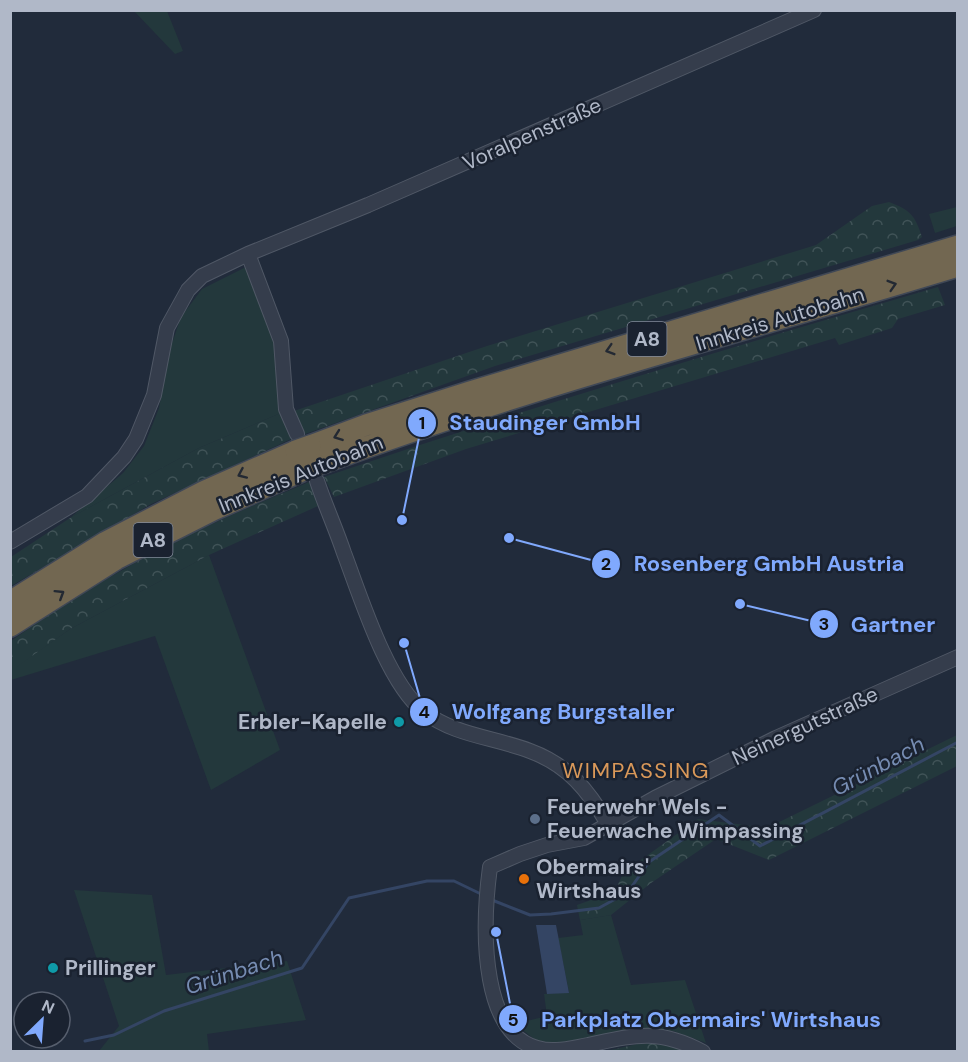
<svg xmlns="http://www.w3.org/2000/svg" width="968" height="1062" font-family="'DM Sans',sans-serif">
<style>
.grass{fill:#23383c}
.forest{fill:url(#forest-crowns)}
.water{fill:#344564}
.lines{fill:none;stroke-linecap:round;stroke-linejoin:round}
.stream{stroke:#344564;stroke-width:3}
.minor-casing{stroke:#505866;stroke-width:16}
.highway-casing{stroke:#404856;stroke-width:24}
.minor{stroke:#353d4c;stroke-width:14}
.highway{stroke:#726751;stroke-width:21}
.highway-bridge-casing{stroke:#404856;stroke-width:24;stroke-linecap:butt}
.highway-bridge{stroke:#726751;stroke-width:21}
.oneway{stroke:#232933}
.culture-dot{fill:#0f9aa8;stroke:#1a2230;stroke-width:2}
.service-dot{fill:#5c6f8a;stroke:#1a2230;stroke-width:2}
.food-dot{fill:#e8710a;stroke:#1a2230;stroke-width:2}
.labels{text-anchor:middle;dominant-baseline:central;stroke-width:5;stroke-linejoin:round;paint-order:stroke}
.shield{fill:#1a2230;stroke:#838b9a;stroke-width:1.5}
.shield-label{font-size:20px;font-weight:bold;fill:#b0b8c8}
.street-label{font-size:21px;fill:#b0b8c8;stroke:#1a2230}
.poi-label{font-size:21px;font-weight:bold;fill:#b0b8c8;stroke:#1a2230;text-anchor:start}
.water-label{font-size:22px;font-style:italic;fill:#768cb2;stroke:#1a2230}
.neighbourhood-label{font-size:22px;letter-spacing:1.5px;fill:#d99859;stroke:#1a2230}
.leader{fill:none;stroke:#80a9fd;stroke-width:2}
.callout-dot{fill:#80a9fd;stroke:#1a2230;stroke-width:2}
.mark-label{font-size:18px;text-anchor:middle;font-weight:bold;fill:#111}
.callout-label{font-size:22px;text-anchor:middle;font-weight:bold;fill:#80a9fd;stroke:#1a2230;stroke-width:5;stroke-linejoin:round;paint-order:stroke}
</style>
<defs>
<pattern id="forest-crowns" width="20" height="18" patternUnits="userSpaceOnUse" patternTransform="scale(1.5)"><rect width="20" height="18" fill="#23383c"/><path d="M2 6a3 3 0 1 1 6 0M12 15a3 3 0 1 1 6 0" fill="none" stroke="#405357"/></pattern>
</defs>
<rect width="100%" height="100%" fill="#212b3b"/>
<path class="grass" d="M134 11H167L183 51 175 54Z
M957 207V226L935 233 929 214Z
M246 267 278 342 281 413 199 448 70 518 123 473 144 446 159 408 170 349 181 317 202 289Z
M209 555 280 750 211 790 155 636 11 680 10 671 70 629Z
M74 890 152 895 166 975 287 961 306 1020 207 1034 209 1051H99L119 1026Z
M611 915 631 985 685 980 706 1043 673 1031 635 1029 543 1046 515 1024 547 1016 544 994 569 992 558 938 583 935 580 920Z"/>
<path class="forest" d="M889 202C910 210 915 215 922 237L918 240 495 366 305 434 294 411 487 346 816 245 872 206Z
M938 287 945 305 898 319 892 328 839 345 835 338 466 449 334 497 324 477C527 408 732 347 938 287Z
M281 413 291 439 151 504 11 586V557L70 518 199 448Z
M309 482 318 506 209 555 70 629 11 671V641C73 597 139 558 208 526 241 510 275 497 309 482Z
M957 735V766L769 860 716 839 651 883 611 915 580 920 577 905 614 892 624 872 698 819 767 828Z
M642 1043 675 1045 689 1052H602Z"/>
<path class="water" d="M536 925H556L569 993 547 994Z"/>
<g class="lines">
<path class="stream" d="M492 900 530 915 551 914 599 908 628 892 649 862 719 815 760 846 958 742
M85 1041 114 1035 164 1011 302 968 349 898 427 881H454L483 895"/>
<defs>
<path id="minor" d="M248 254 281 341 286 409 297 434
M317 481C325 505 336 529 344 553 361 598 387 682 423 711 455 736 494 737 530 751 568 765 588 790 608 824
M10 542 87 496 124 457 136 439 154 395 167 328 188 290 202 276 248 254 368 205 814 10
M703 1052C658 1028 635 1035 588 1045 577 1047 567 1050 556 1050 475 1054 483 919 490 867L520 854 547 845 584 838 655 798 776 738 958 657"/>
<path id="highway" d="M310 446 366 425 470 392 958 246
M317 465C527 387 744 331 958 266
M10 602 106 542 205 491 296 451
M10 626 116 559 213 510 304 470"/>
</defs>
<use href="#minor" class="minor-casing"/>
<use href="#highway" class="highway-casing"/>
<use href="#minor" class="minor"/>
<use href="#highway" class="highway"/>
<defs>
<path id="highway-bridge" d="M296 451 310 446
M304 470 317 465"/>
</defs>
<use href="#highway-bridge" class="highway-bridge-casing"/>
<use href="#highway-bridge" class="highway-bridge"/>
</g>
<defs><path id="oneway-chevron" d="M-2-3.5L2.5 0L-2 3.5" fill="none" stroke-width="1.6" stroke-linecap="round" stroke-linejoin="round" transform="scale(1.5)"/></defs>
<g class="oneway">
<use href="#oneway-chevron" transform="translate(892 285) rotate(-17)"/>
<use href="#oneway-chevron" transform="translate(610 350) rotate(163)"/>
<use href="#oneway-chevron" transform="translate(338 436) rotate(160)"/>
<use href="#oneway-chevron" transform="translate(242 474) rotate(156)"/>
<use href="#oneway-chevron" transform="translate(60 594) rotate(-32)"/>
</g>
<g class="culture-dot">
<circle cx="399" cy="722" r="6"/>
<circle cx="53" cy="968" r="6"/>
</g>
<circle class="service-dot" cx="535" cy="819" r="6"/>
<circle class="food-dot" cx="524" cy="879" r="6"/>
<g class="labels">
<g class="shield">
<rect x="627.5" y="322" width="39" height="34" rx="4.5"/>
<rect x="133.5" y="523" width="39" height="34" rx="4.5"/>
</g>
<g class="shield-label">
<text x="647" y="339">A8</text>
<text x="153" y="540">A8</text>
</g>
<g class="street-label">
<text transform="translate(532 134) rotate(-24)">Voralpenstraße</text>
<text transform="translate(780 319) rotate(-17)">Innkreis Autobahn</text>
<text transform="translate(301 474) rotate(-22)">Innkreis Autobahn</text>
<text transform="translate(805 726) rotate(-25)">Neinergutstraße</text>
</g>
<g class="poi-label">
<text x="387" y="722" text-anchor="end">Erbler-Kapelle</text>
<text x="547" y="807">Feuerwehr Wels -<tspan x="547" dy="24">Feuerwache Wimpassing</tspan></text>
<text x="536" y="867">Obermairs'<tspan x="536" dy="24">Wirtshaus</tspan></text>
<text x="65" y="968">Prillinger</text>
</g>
<g class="water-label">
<text transform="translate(878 766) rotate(-28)">Grünbach</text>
<text transform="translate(234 972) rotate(-18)">Grünbach</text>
</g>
<g class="neighbourhood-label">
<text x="636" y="770">WIMPASSING</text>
</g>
</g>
<path class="leader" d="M402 520L422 423M509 538L606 564M740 604L824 624M404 643L424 712M496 932L513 1019"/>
<g class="callout-dot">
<circle cx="402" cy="520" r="6"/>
<circle cx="509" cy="538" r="6"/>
<circle cx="740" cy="604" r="6"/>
<circle cx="404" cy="643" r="6"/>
<circle cx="496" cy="932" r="6"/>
<circle cx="422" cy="423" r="15"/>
<circle cx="606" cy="564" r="15"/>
<circle cx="824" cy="624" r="15"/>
<circle cx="424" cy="712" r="15"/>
<circle cx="513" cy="1019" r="15"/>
</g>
<g class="mark-label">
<text x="422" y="429">1</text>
<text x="606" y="570">2</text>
<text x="824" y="630">3</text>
<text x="424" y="718">4</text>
<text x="513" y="1026">5</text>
</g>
<g class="callout-label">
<text x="545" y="430">Staudinger GmbH</text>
<text x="769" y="571">Rosenberg GmbH Austria</text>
<text x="893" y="632">Gartner</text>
<text x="563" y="719">Wolfgang Burgstaller</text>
<text x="711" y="1027">Parkplatz Obermairs' Wirtshaus</text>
</g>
<rect width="968" height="1062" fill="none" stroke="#b0b8c8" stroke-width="24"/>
<g transform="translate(42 1020) rotate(25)"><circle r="28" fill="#1a2230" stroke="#565e6d" stroke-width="1.5"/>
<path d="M0-4.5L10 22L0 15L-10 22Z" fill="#80a9fd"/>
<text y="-9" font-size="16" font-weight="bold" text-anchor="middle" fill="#b0b8c8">N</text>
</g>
</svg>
